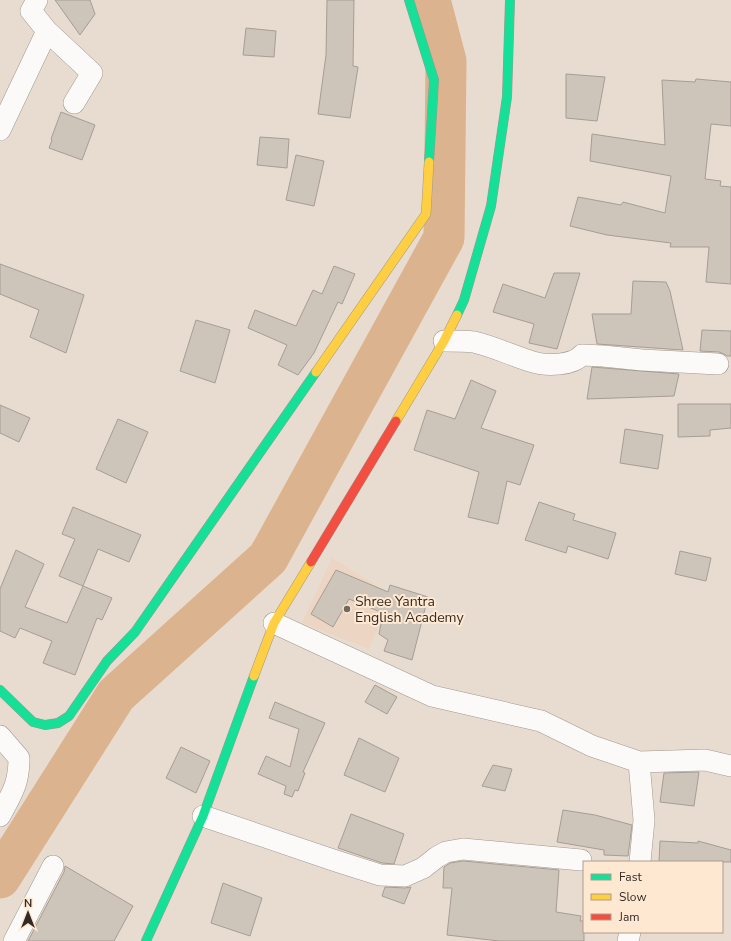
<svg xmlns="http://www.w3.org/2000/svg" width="731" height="941" font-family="'Nunito Sans',sans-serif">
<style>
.built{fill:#ecd6c3}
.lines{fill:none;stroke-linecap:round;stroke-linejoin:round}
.river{stroke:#dbb38e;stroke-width:41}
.building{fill:#cdc4ba;stroke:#a69d94}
.street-casing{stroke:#a0978f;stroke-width:22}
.fast-casing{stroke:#a0978f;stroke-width:10}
.slow-casing{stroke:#a0978f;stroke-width:10}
.jam-casing{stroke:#a0978f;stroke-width:10}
.street{stroke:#fcfaf8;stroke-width:21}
.fast{stroke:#16e098;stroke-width:9}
.slow{stroke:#ffcf43;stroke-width:9}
.jam{stroke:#f24e42;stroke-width:9}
.poi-dot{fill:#726960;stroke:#ffe8d2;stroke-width:1.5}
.labels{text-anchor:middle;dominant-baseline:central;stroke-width:4;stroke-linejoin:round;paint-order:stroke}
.poi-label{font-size:14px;fill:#332b23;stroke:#ffe8d2;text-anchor:start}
</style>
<rect width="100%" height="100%" fill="#e8dcd0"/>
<path class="built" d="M332 558 392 595 369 649 302 623Z"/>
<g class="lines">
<path class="river" d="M0 878 116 695 268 558 444 238 446 61 430 0"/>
</g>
<path class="building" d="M55 0H90L95 14 80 35Z
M327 0H354L353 66 358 67 350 118 318 114 326 55Z
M246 28 276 31 274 57 243 55Z
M566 74 605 77 597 121 566 118Z
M696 79 731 82V126L711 124 705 179 721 181 720 186 731 187V284L706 282 709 247H670L671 243 607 235 570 226 578 197 621 205 623 202 665 213 671 176 590 161 592 134 665 145 662 80 695 82Z
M61 112 95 125 82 160 49 148 52 140 51 139Z
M260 137 289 139 287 168 257 165Z
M296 155 324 161 314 206 286 200Z
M0 264 84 295 66 353 30 337 39 310 0 294Z
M334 266 355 274 342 304 338 302 314 353 298 375 278 365 287 345 248 328 255 310 296 326 313 290 322 294Z
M554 273H580L557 349 529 343 534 324 493 312 503 284 545 298Z
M633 281 666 282 670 291 683 350 597 344 592 314H631Z
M196 320 230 330 215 383 180 371Z
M702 330 731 331V356H727L724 354 719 352 700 351Z
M592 367 679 374 674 396 587 399Z
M471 380 496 391 481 428 534 445 520 485 507 481 498 524 468 517 479 472 414 450 427 410 455 419Z
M678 404H731V428L710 430V436L678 437Z
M0 405 30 418 19 442 0 433Z
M118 419 148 432 126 483 96 469Z
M625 429 663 435 658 469 620 463Z
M539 502 575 514 573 520 616 533 608 559 568 546 566 553 525 540Z
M73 507 141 535 129 562 98 549 83 586 59 576 75 539 62 534Z
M16 550 44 564 25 607 67 623 83 586 112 598 102 620 97 618 75 675 43 663 52 641 20 628 15 638 0 631V589Z
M680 551 711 558 706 581 675 574Z
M336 570 388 592 390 585 428 597 412 660 384 651 388 640 379 634 383 613 349 599 333 627 311 614Z
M375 685 397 697 387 714 365 702Z
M275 702 325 723 303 772 305 773 298 791 295 790 292 797 284 794 286 786 258 774 266 756 290 767 299 729 269 718Z
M359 738 399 758 385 792 344 775Z
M181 747 210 761 196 793 166 778Z
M493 765 512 769 505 791 482 786Z
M699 772 694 806 660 802 664 773Z
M563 810 595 815 632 825 628 856 604 855V850L557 842Z
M351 814 404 834 394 864 382 863 338 848Z
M660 841 698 843V841L731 850V862H659Z
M463 861 559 870 556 912 581 916 580 921H584V941H499L447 935 452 888H443L444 867 450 863Z
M65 866 133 906 114 941H28L64 872Z
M223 883 262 898 250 936 211 923Z
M385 887 405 888 411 887 404 904 382 896Z"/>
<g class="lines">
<defs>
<path id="street" d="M37 0 31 11 47 31 92 73 74 103
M0 130 47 31
M444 341C454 341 465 341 474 342 495 347 513 356 533 362 546 366 572 366 582 355L603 356 642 360 718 364
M274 623 432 696 541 721 592 746 639 762 705 760 731 766
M0 736 19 758C19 784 12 793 0 816
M639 762 644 820 640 862
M203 816 336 861 380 875 405 876 423 868 437 857 446 852 463 849 581 860
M14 941 53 866
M628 941 630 932"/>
<path id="fast" d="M409 0 434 80 429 162
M457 315 464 300 491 206 507 97 510 0
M0 690 33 722 45 725 58 723 69 716 107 661 135 632 316 372
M146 941 203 816 254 676"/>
<path id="slow" d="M316 372 426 214 429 162
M396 421 444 341 457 315
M254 676 274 623 311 562"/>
<path id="jam" d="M311 562 396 421"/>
</defs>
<use href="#street" class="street-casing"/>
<use href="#fast" class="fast-casing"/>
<use href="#slow" class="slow-casing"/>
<use href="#jam" class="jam-casing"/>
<use href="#street" class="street"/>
<use href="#fast" class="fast"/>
<use href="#slow" class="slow"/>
<use href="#jam" class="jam"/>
</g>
<circle class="poi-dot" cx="347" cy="609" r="4"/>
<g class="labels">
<g class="poi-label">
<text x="355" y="601">Shree Yantra<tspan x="355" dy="16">English Academy</tspan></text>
</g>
</g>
<rect x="583" y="861" width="140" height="72" fill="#ffe8d2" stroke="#ad9c8c"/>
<rect x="591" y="874" width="20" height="6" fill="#16e098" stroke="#ad9c8c"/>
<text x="619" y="881" font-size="12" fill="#332b23">Fast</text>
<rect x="591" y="894" width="20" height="6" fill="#ffcf43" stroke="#ad9c8c"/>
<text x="619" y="901" font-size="12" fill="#332b23">Slow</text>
<rect x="591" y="914" width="20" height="6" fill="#f24e42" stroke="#ad9c8c"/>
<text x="619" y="921" font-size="12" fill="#332b23">Jam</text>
<g transform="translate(28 913)" stroke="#ffe8d2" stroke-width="3" paint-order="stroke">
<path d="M0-3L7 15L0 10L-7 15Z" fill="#332b23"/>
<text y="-6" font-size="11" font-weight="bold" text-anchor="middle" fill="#332b23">N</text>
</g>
</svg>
